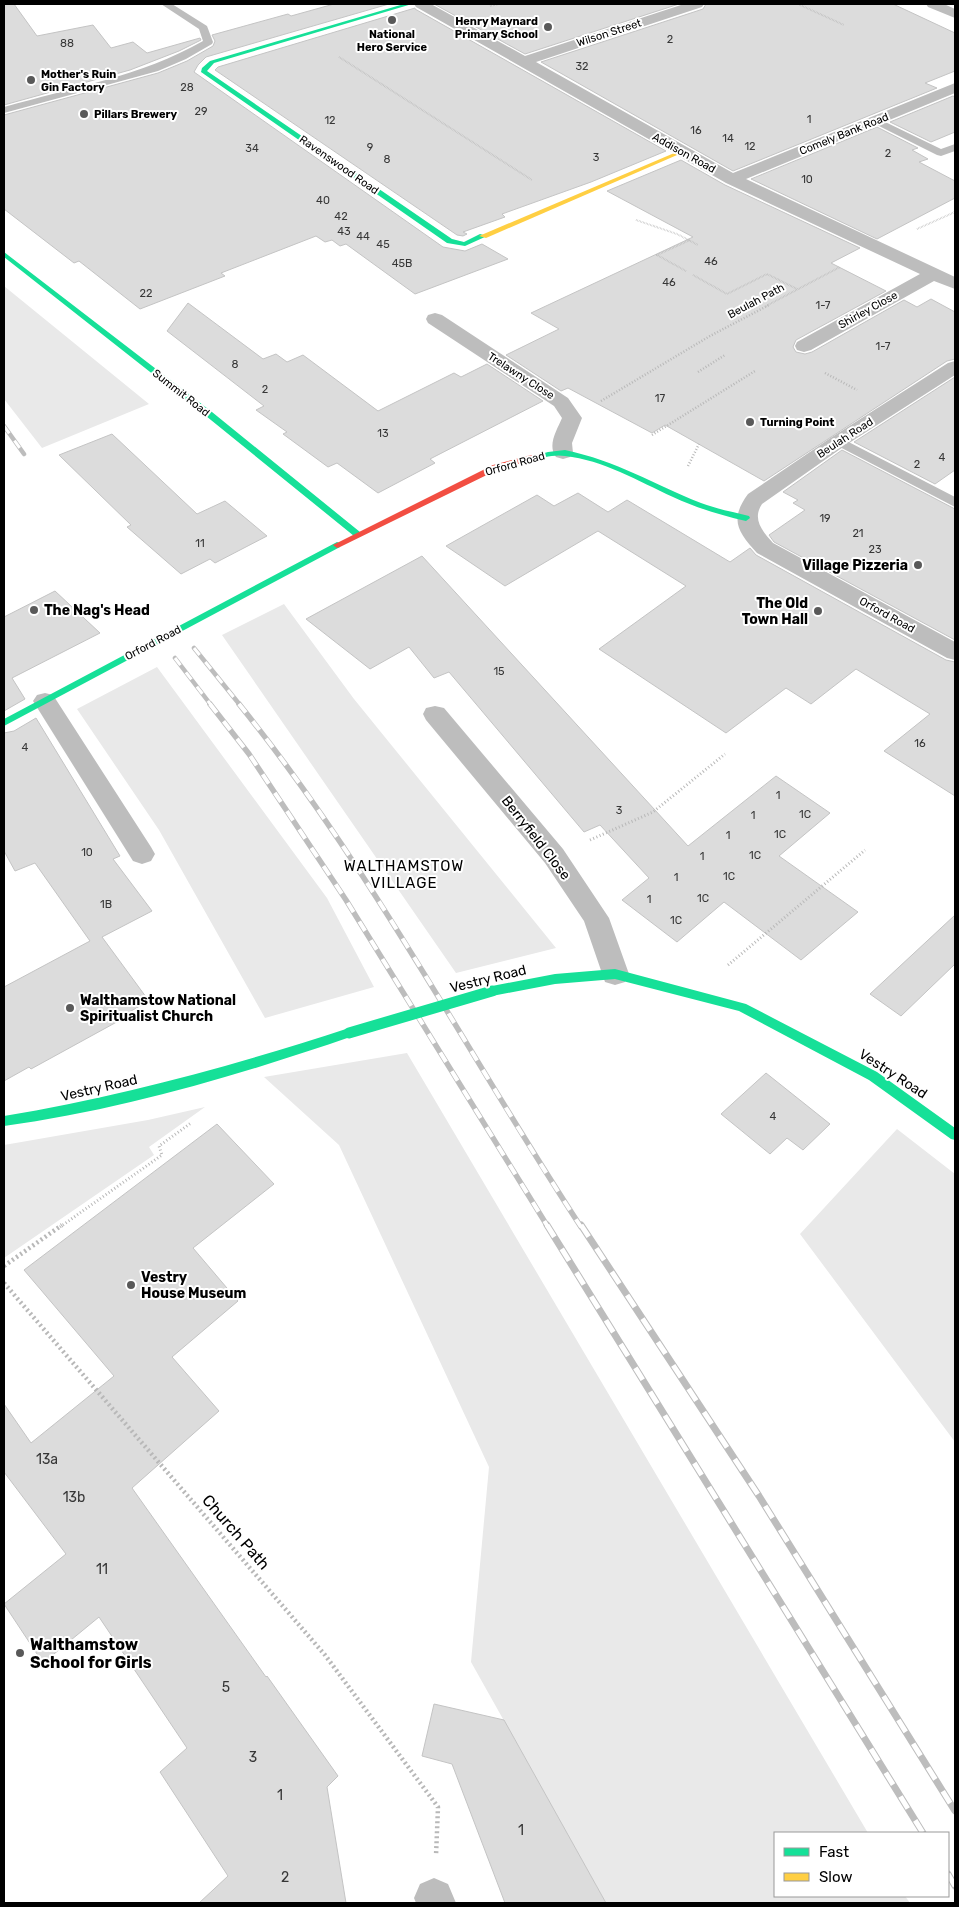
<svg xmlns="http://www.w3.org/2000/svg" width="959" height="1907" font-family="Rubik,sans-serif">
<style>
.green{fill:#e9e9e9}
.building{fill:#dcdcdc;stroke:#c4c4c4}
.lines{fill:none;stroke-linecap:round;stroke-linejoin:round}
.path-far3{stroke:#b8b8b8;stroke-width:2;stroke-dasharray:0.5 1;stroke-linecap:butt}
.path-far2{stroke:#b8b8b8;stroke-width:2.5;stroke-dasharray:1 2;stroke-linecap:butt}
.path-far1{stroke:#b8b8b8;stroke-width:3;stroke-dasharray:1 2.5;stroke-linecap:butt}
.path{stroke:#b8b8b8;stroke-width:4.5;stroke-dasharray:2 3;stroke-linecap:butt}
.lane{fill:#bdbdbd;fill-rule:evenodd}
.street{fill:#bdbdbd;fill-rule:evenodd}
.fast{fill:#16e098;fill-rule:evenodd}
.slow{fill:#ffcf43;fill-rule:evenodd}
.jam{fill:#f24e42;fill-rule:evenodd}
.rail-far2-casing{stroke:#bdbdbd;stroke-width:4.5}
.rail-far1-casing{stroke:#bdbdbd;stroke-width:5.5}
.rail-casing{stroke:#bdbdbd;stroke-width:7}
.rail-far2{stroke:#fff;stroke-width:3;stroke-dasharray:9;stroke-linecap:butt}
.rail-far1{stroke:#fff;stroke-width:4;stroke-dasharray:11;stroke-linecap:butt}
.rail{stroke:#fff;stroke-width:5;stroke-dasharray:14;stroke-linecap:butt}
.fast-bridge{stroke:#16e098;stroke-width:11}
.poi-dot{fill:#595959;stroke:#fff;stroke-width:2}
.labels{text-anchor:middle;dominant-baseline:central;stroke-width:4;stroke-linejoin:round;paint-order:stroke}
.far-poi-label{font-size:11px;font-weight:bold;fill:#000;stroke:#fff;text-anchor:start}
.far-street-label{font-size:11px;fill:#000;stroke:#fff}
.number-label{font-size:11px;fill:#373737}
.poi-label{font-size:14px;font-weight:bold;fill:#000;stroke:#fff;text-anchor:start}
.street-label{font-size:14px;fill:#000;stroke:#fff}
.near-number-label{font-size:14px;fill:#373737}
.neighbourhood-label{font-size:15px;letter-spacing:1px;fill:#000;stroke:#fff}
.near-street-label{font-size:16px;fill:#000;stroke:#fff}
.near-poi-label{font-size:16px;font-weight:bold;fill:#000;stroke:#fff;text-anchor:start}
</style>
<rect width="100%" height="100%" fill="#fff"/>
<path class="green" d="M4 286 149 404 42 448 4 399Z
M284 604 354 699 556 948 456 973 222 635Z
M157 667 327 898 374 987 265 1018 159 830 77 709Z
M407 1053 868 1833H775V1896H905L910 1903H606L471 1662 489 1467 339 1145 264 1077Z
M205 1107 149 1147 154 1155 4 1258V1145L148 1120Z
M897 1129 955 1174V1442L800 1234Z"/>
<path class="building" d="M4 4H14L37 36 93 25 111 48 133 42 147 53 200 38 201 40 179 51 130 70 4 105Z
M334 4H389L206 57 198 65 194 72 443 247 465 251 482 244 508 259 415 294 346 244 340 246 332 240 325 242 316 236 221 273 225 276 140 309 79 261 74 263 4 209V115L158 73 187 61 213 46 215 41 212 35 288 14 291 16Z
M434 4H679L525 54Z
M706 4H893L955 33V71L925 83 937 88 733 171 541 62 703 9Z
M415 8V9L666 151 591 182 502 214 505 217 463 232 467 234 463 236 457 235 215 70 218 67Z
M953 96 955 97V132L931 142 890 122Z
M877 127 918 148 912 150 928 159 919 162 955 181V198L877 239 751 179Z
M681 160 725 185 860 248 831 263 886 291 796 340 793 347 796 352 805 354 812 352 904 300 917 307 931 299 955 312V359L947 361 764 481 665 425 652 433 568 388 561 391 506 355 559 329 531 313 693 237 607 191Z
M188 303 263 359 276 354 287 362 303 355 378 411 454 373 461 377 487 364 543 401 430 459 435 463 378 493 337 463 328 467 283 434 287 432 256 410 264 406 167 331Z
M955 377V470L935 484 854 442Z
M112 434 197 514 225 501 267 536 215 563 210 559 181 574 127 527 131 525 59 455Z
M842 450 955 509V640L774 542 769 535 805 510 793 503 798 500 783 492Z
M578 493 608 512 627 500 730 562 750 548 756 555 946 660 955 662V796L884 751 930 714 856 669 811 704 786 688 726 733 599 649 686 586 598 531 505 586 446 546 537 495 554 506Z
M422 556 688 846 776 776 830 813 779 856 858 912 801 960 724 902 677 942 622 900 649 878 600 825 584 832 449 672 434 678 409 647 370 669 306 619Z
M55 591 100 633 12 678 25 699 4 711V617Z
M36 718 120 856 113 859 152 911 102 937 149 1001 122 1016 124 1018 31 1069 29 1067 4 1081V987L90 941 35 863 15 871 4 851V733L14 731Z
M955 915V964L901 1016 870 994Z
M766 1073 830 1124 803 1150 787 1138 770 1154 721 1114Z
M217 1124 274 1184 193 1248 238 1301 172 1357 219 1411 132 1488 266 1677 267 1676 338 1776 327 1787 346 1903H199L228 1876 160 1772 187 1748 99 1617 43 1663 4 1604 66 1554 4 1472V1404L31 1443 114 1376 24 1270Z
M434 1704 504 1720 606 1903H505L452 1764 422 1756Z"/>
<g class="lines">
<path class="path-far3" d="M798 4 844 25
M490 6 499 4
M339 57 532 180
M636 220 677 234 698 245
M917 229 955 212
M686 271 657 255 690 240
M693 275 727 294 767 274 797 289
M766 306 840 267"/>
<path class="path-far2" d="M698 372 725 355
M825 373 857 390
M601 401 710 336 769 305
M652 435 755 371
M688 466 699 444"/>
<path class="path-far1" d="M590 840 653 812 725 754
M728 965 865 850
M60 1227 162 1155 159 1146 191 1123"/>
<path class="path" d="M4 1266 62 1225
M4 1283 325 1655 438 1807 436 1856"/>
<path class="lane" d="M161 4H172L207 26 213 42 212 44 186 59 158 71 4 113V107C71 88 142 76 203 41L199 29Z
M877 118 941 149 955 144V151L941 156 937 155 873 123 872 121Z
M839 437 955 497V507L834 444 832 441 834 438Z"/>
<path class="street" d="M414 4H431L525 56 684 4H704L702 7 536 62 733 173 955 83V93L746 179 955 277V289L934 281 811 350 804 352 797 350 795 346 797 342 920 274 726 183 416 7Z
M926 4H944L955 9V18L928 7Z
M435 313 442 315 568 398 582 418 572 443 573 453 570 457 563 459 556 457C547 445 557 430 562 418L554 406 428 323 426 319 428 315Z
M955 361V375L846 445 762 504C752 519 762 531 773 543L955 642V660L947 658 757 553C738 532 729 520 748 494L832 437 948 363Z
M45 693 53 695 151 847 155 854 151 861 142 864 133 861 33 701 37 695Z
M435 706 444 708 563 849 609 918 629 974 625 982 615 985 605 982 584 921 545 863 426 720 423 714 426 708Z
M434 1878 448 1884 456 1903H416L414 1898 420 1884Z"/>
<path class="fast" d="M404 4H412L214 63 207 71 452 239 464 242 480 234 487 236 465 246 447 243 201 72 202 68 210 61Z
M4 252 212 412 360 532V536H354L206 416 4 257Z
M565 450C617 461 653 484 701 503 717 509 733 512 749 516L750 518 746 521C720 515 697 508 673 497 638 481 603 460 565 456 554 454 542 458 531 461L527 458 548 452Z
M337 542 340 543V547L4 726V719Z
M615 969 746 1004 877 1072 955 1128V1140L951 1139 869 1080 739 1011 615 979 555 984 492 996 488 994 486 991 488 988 492 986 555 974Z
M349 1028 353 1030 355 1033 353 1036C240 1075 122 1110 4 1126V1116C122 1096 236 1065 349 1028Z"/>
<path class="slow" d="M679 151 684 152 486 238 479 236Z"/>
<path class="jam" d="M531 455 534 456V460L499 469 340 547 337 548 333 545 493 465Z"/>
<defs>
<path id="rail-far2" d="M4 426 24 454
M194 648 240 705
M175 658 211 705"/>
<path id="rail-far1" d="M210 704 249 754 346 900 548 1227
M239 704C370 866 467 1053 581 1227"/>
<path id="rail" d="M547 1225 923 1833
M581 1225 759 1496 955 1811
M948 1874 955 1886"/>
</defs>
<use href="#rail-far2" class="rail-far2-casing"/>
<use href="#rail-far1" class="rail-far1-casing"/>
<use href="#rail" class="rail-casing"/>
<use href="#rail-far2" class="rail-far2"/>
<use href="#rail-far1" class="rail-far1"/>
<use href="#rail" class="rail"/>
<path class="fast-bridge" d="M349 1033 492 991"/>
</g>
<g class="poi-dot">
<circle cx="392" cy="20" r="5"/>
<circle cx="548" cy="27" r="5"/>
<circle cx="31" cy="80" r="5"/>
<circle cx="84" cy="114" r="5"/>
<circle cx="750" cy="422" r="5"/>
<circle cx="918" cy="565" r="5"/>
<circle cx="34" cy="610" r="5"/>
<circle cx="818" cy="611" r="5"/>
<circle cx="70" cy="1008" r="5"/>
<circle cx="131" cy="1285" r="5"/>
<circle cx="20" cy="1653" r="5"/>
</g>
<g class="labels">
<g class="far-poi-label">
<text x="538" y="21" text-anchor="end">Henry Maynard<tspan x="538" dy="13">Primary School</tspan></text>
<text x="392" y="34" text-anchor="middle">National<tspan x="392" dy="13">Hero Service</tspan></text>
<text x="41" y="74">Mother's Ruin<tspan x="41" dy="13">Gin Factory</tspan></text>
<text x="94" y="114">Pillars Brewery</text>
<text x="760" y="422">Turning Point</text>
</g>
<g class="far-street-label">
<text transform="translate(609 33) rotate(-18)">Wilson Street</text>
<text transform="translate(844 134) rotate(-22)">Comely Bank Road</text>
<text transform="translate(684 153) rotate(29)">Addison Road</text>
<text transform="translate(339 165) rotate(35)">Ravenswood Road</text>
<text transform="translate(756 301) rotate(-28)">Beulah Path</text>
<text transform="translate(868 310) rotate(-29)">Shirley Close</text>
<text transform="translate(521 376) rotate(33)">Trelawny Close</text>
<text transform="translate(181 393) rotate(38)">Summit Road</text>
<text transform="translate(845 438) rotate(-33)">Beulah Road</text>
<text transform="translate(515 464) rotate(-16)">Orford Road</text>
<text transform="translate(887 615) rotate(29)">Orford Road</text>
<text transform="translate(153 643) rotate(-28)">Orford Road</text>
</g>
<g class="number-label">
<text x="670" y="39">2</text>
<text x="67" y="43">88</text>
<text x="582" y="66">32</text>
<text x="187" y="87">28</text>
<text x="201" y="111">29</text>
<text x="809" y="119">1</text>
<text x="330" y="120">12</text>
<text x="696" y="130">16</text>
<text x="728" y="138">14</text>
<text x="750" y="146">12</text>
<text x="370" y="147">9</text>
<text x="252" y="148">34</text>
<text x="888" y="153">2</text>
<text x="596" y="157">3</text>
<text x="387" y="159">8</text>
<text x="807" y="179">10</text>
<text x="323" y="200">40</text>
<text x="341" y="216">42</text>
<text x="344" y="231">43</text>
<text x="363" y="236">44</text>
<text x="383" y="244">45</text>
<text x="711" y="261">46</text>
<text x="402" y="263">45B</text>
<text x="669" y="282">46</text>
<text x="146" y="293">22</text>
<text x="823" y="305">1-7</text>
<text x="883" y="346">1-7</text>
<text x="235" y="364">8</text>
<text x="265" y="389">2</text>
<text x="660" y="398">17</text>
<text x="383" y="433">13</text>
<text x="942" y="457">4</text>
<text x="917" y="464">2</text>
<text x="825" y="518">19</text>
<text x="858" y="533">21</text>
<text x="200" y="543">11</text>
<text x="875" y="549">23</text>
<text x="499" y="671">15</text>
<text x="920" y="743">16</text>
<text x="25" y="747">4</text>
<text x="778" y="795">1</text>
<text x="619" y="810">3</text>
<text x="805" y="814">1C</text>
<text x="753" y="815">1</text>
<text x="780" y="834">1C</text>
<text x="728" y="835">1</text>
<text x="87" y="852">10</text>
<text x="755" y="855">1C</text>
<text x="702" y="856">1</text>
<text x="729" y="876">1C</text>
<text x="676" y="877">1</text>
<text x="703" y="898">1C</text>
<text x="649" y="899">1</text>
<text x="106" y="904">1B</text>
<text x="676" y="920">1C</text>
<text x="773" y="1116">4</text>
</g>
<g class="poi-label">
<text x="908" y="565" text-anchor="end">Village Pizzeria</text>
<text x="808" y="603" text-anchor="end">The Old<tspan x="808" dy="16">Town Hall</tspan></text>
<text x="44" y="610">The Nag's Head</text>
<text x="80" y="1000">Walthamstow National<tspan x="80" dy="16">Spiritualist Church</tspan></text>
<text x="141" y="1277">Vestry<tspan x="141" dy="16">House Museum</tspan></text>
</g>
<g class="street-label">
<text transform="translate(536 838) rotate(52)">Berryfield Close</text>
<text transform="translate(488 979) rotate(-14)">Vestry Road</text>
<text transform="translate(893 1074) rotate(33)">Vestry Road</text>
<text transform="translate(99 1088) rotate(-13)">Vestry Road</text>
</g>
<g class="near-number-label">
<text x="47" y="1459">13a</text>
<text x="74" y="1497">13b</text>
<text x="102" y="1569">11</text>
<text x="226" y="1687">5</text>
<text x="253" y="1757">3</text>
<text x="280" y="1795">1</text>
<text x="521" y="1830">1</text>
<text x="285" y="1877">2</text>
</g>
<g class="neighbourhood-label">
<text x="404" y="866">WALTHAMSTOW<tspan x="404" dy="17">VILLAGE</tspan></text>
</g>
<g class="near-street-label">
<text transform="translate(236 1532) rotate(49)">Church Path</text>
</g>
<g class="near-poi-label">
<text x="30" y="1644">Walthamstow<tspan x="30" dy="18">School for Girls</tspan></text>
</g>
</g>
<rect width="959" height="1907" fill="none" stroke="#000000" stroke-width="10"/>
<rect x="774" y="1832" width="175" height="65" fill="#ffffff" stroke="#999999"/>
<rect x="784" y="1848" width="25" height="8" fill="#16e098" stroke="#999999"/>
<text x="819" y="1857" font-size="15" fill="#000000">Fast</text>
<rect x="784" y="1873" width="25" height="8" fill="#ffcf43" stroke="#999999"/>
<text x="819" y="1882" font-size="15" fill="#000000">Slow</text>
</svg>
